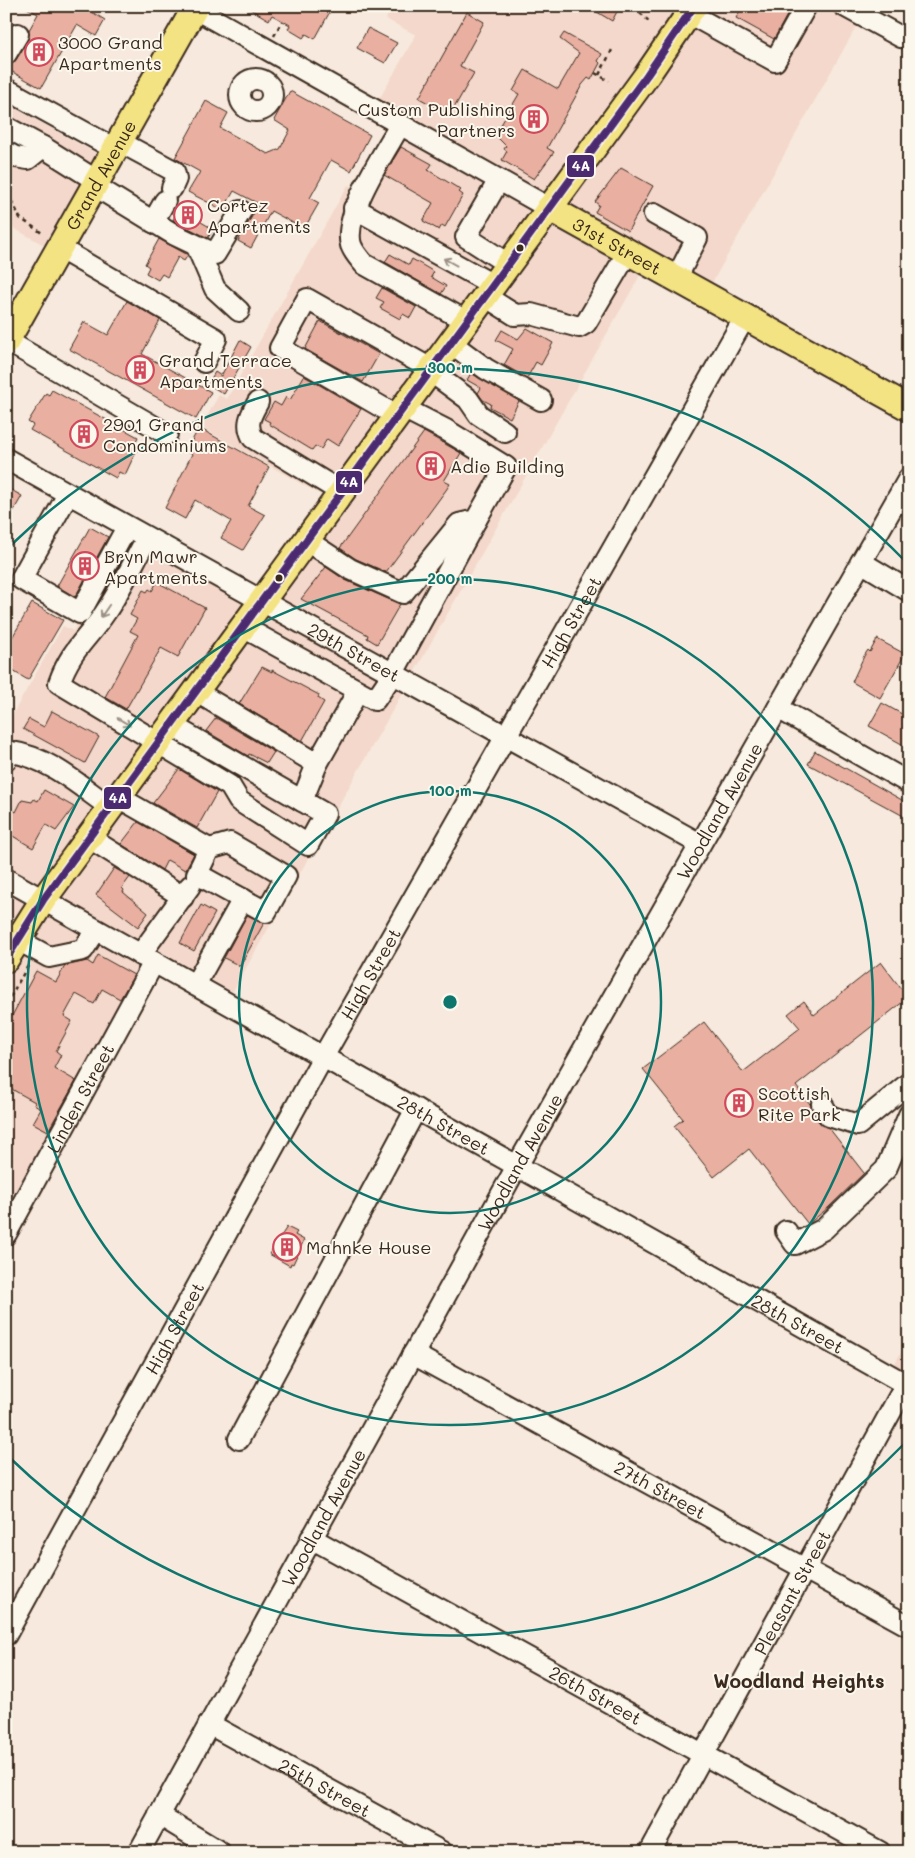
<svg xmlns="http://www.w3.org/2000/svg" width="915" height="1858" font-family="Mali,sans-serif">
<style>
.built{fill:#f3d8cb}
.building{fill:#e9b0a1;stroke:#3b2a1e}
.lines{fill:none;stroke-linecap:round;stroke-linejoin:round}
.minor-casing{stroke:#3b2a1e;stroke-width:24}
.major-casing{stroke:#3b2a1e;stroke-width:29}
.path{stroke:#3b2a1e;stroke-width:2.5;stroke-dasharray:4 4;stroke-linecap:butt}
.minor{stroke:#fbf7ec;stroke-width:20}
.major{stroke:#f4e382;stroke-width:25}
.bus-1-casing{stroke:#fbf7ec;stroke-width:11}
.bus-1{stroke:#4c2a6f;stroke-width:8}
.oneway{stroke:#9b9085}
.ring{fill:none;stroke:#0f766e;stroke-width:2.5}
.bus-dot{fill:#3b2a1e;stroke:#fbf7ec;stroke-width:2}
.labels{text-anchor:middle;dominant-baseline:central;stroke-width:4;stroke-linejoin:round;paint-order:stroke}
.poi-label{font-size:18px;fill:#3b2a1e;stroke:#fbf7ec;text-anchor:start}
.street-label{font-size:18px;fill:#3b2a1e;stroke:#fbf7ec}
.neighbourhood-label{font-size:19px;font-weight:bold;fill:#3b2a1e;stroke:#fbf7ec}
.centre{fill:#0f766e;stroke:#fbf7ec;stroke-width:2.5}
.ring-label{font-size:15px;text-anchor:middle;font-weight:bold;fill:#0f766e;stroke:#fbf7ec;stroke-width:4;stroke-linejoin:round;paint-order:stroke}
.line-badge{stroke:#fbf7ec;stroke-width:2}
.badge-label{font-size:14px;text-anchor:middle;font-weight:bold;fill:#fff}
</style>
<rect width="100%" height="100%" fill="#f7e9dd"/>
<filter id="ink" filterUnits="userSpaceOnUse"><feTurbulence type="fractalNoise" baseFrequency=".02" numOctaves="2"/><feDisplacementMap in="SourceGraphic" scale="10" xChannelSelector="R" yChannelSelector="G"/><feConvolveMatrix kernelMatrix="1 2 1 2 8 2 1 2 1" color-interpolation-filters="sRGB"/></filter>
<g filter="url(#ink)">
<path class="built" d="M393 6H868L705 295 647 263 226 1003 154 963 6 1234V726L63 626 73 631 132 530 261 602 334 502 201 427 219 395 227 399 348 185 361 192 400 125 373 110 416 35 386 19Z
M6 103 97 154 46 246 6 224Z
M909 1339V1386L888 1375Z"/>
<path class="building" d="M23 6H82L105 20 96 36 77 25 41 88 7 69 16 60 28 40 29 30 38 14Z
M245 6H333L315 39 306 34 303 38 288 29 290 25 272 15 269 20Z
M587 6H620L612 21Z
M743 6H792L774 39 736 18Z
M467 12 484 22 460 66 474 73 450 115 419 98Z
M368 28 397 43 385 63 357 48Z
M564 33 602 54 598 61 600 63 591 80 588 78 582 85 547 148 554 152 534 179 502 160 507 151 504 149 506 146 495 135 519 94 513 91 525 70 558 89 579 53 560 39Z
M290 91 370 135 351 171 331 160 310 198 319 203 304 229 271 211 251 248 238 241 259 204 234 191 223 210 188 192 200 172 175 158 206 101 228 113 220 128 268 154 280 149 290 130 274 120Z
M401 147 432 164 428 170 461 190 459 192 463 195 445 227 442 225 439 230 423 221 433 203 384 175Z
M621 168 653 186 628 231 595 212 599 205 595 202Z
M179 209 213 229 208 238 173 220Z
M159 239 188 255 184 261 178 257 167 277 162 274 158 280 146 273 149 267 145 264Z
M390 254 409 265 412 259 434 272 431 277 446 286 441 294 385 262Z
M382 288 416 307 410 318 403 314 400 319 380 308 384 302 376 298Z
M127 301 160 320 142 354 211 392 196 419 69 349 84 322 108 335Z
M320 321 379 354 363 382 305 349Z
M527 328 553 343 541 365 536 362 527 378 504 365 513 349 496 340 502 330 518 339Z
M240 340 251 347 224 394 208 384 215 372 221 376Z
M471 373 519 401 510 418 490 407 491 404 483 400 478 393 481 388 467 380Z
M304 376 361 409 338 446 327 439 321 449 315 446 312 450 269 424 270 422 264 419 274 402 281 406 286 397 290 400Z
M52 390 138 437 135 443 139 445 125 475 119 472 116 478 30 430 33 425 28 422 46 393 49 395Z
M199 428 269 467 248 506 265 515 243 550 221 538 231 521 195 500 185 519 165 508 192 454 186 451Z
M424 432 461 453 444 481 450 484 446 490 386 572 356 559 340 548Z
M6 487 22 496 6 524Z
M90 527 108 537 75 597 57 586Z
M326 567 345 580 400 604 377 644 367 638 368 635 301 599Z
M157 582 205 608 178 657 161 648 126 709 105 697 138 635 130 631 137 619 130 615 143 590 147 592 149 589 152 591Z
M32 603 63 620 28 680 6 667V648Z
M877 639 905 654 880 698 852 682 864 656 868 650 870 652Z
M262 667 272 672V670L319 695 318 698 324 702 302 741 239 704Z
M882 703 909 718V748L869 726Z
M52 711 99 737 85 763 23 729 29 719 44 727Z
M216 718 274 752 267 763 249 754 248 756 206 731Z
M815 751 909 804V819L808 764Z
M179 769 217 792 197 828 153 803Z
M44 790 74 807 56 831 46 825 33 848 6 832V806L16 812 22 800 32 802 34 799 38 801Z
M138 822 194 854 185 870 167 860 162 870 121 844Z
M114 868 130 877 122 888 124 890 123 892 148 913 138 927 96 895Z
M201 905 215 913 194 951 180 943Z
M247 915 264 923 240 966 224 958Z
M98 955 134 975 120 999 102 989 94 1004 76 994 64 1016 72 1021 56 1051 61 1055 54 1068 76 1081 48 1131 33 1123 41 1109 34 1105 35 1102 6 1086V1027L36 971 56 982 65 966 87 961 93 965Z
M881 962 908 998 796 1086 810 1104 819 1122 829 1128 864 1173 828 1208 808 1224 749 1149 714 1177 674 1126 683 1119 643 1069 704 1022 743 1072 800 1028 788 1014 804 1001 814 1015Z
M287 1227 297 1232 295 1235 304 1240 293 1264 291 1263 290 1266 269 1254Z"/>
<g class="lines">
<defs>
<g id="minor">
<path d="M190 6 549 208"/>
<path d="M844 6 901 37 909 38"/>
<path d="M690 14 775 61 806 6"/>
<path d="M6 54 18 34"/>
<circle cx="256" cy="95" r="16"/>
<path d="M6 89 115 149"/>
<path d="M400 125C385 152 342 215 351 245 354 253 359 258 364 264L466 321"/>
<path d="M6 127 43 147"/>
<path d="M120 142 174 171 176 179 172 188"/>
<path d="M6 152 15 157 28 159 43 147 97 181"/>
<path d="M499 180 466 237 508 264"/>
<path d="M95 186 175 235 215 254 241 211"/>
<path d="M354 208 493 285"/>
<path d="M654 214 697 238 676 279"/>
<path d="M153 222 165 201"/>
<path d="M197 247 215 289 239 311"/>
<path d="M59 248 216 339 204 362"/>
<path d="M485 296 515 315 531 314 579 327 586 323 628 252"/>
<path d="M7 341 167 434"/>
<path d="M451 343 486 369 541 400"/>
<path d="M430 371 468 399 479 415 505 432"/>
<path d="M258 402C251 415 245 424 253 438L341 492"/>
<path d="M397 416 280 348 307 299 431 369"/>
<path id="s1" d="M6 459 700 844"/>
<path d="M68 494 21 579 80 613 127 527"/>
<path d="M147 538C133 563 121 590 105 613 87 640 71 649 59 683L230 786 239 801 308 845 325 814 171 725"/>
<path d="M306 540 350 569 403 593 459 524 476 520 506 467 446 430 403 408"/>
<path d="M861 562 909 591"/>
<path d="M243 627 375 700 392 675 476 520"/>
<path d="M195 691 317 764 358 691"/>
<path d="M778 708 909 783"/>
<path d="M6 760 11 752C48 757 80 786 110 807"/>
<path d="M118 797 209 849 230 843 286 876 266 912 197 874 209 849"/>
<path d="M302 801 317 764"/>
<path d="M88 837 183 897"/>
<path id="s2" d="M6 879 909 1386"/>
<path d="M18 940 49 957 83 950 96 930"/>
<path d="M140 955 190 886"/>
<path d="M195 985 243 899"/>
<path d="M822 1104 829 1116 858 1125 909 1083"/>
<path d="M786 1231 795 1244 824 1229 886 1169 909 1115"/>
<path id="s3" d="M6 1234 154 962"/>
<path id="s4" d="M413 1354 909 1626"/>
<path d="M239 1439 416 1109"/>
<path id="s5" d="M311 1538 880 1852"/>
<path id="s6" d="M6 1635 323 1057 745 317"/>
<path id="s7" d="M209 1724 442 1852"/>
<path d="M159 1815 220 1852"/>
<path id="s8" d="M139 1852 517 1166 909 478"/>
<path id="s9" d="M650 1852 906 1384"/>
</g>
<g id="major">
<path id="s10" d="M549 208 909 408"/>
<path id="s11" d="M6 342 196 6"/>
<path d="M6 959 43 900 647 75 694 6"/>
</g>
</defs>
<use href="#minor" class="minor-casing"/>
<use href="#major" class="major-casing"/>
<path class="path" d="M640 13 651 23
M274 36 282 21
M595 73 609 81
M599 75 612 50
M6 196 13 203 20 218 42 233
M6 1004 29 964"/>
<use href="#minor" class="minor"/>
<use href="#major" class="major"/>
<defs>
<path id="bus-1" d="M6 959 43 900 647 75 694 6"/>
</defs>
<use href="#bus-1" class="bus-1-casing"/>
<use href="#bus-1" class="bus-1"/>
</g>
<defs><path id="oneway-shaft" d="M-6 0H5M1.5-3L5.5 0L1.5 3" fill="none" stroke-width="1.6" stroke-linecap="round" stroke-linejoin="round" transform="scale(1.25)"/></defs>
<g class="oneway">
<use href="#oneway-shaft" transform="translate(450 262) rotate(-151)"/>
<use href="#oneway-shaft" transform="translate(105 611) rotate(124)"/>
<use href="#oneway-shaft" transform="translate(124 722) rotate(31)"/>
</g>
</g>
<g class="ring">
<circle cx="450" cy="1002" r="211"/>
<circle cx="450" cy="1002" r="423"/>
<path d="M906 1442A634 634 0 0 1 10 1458M10 546A634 634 0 0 1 906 562"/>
</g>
<defs>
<symbol id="building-ring" viewBox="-11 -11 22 22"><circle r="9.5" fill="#fbf7ec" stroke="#d1495b" stroke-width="1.5"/><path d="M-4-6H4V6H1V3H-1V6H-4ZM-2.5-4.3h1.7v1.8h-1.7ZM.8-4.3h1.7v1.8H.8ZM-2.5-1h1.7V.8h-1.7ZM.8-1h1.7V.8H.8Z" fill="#d1495b"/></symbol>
</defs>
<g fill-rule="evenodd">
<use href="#building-ring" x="23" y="36" width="32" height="32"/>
<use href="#building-ring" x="518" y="103" width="32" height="32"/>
<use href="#building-ring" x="172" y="199" width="32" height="32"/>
<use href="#building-ring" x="124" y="354" width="32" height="32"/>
<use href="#building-ring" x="68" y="418" width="32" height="32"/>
<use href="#building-ring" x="415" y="450" width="32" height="32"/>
<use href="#building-ring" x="69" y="550" width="32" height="32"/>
<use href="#building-ring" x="723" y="1087" width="32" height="32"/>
<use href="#building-ring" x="271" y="1231" width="32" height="32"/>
</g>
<g class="bus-dot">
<circle cx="520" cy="248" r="4.5"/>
<circle cx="279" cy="578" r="4.5"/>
</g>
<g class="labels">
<g class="poi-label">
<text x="58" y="42">3000 Grand<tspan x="58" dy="21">Apartments</tspan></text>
<text x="515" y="109" text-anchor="end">Custom Publishing<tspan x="515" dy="21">Partners</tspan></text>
<text x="207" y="205">Cortez<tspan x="207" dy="21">Apartments</tspan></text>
<text x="159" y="360">Grand Terrace<tspan x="159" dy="21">Apartments</tspan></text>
<text x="103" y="424">2901 Grand<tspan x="103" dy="21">Condominiums</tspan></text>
<text x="450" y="466">Adio Building</text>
<text x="104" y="556">Bryn Mawr<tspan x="104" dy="21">Apartments</tspan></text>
<text x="758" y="1093">Scottish<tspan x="758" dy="21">Rite Park</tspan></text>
<text x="306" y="1247">Mahnke House</text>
</g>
<g class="street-label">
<text stroke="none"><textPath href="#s11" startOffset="192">Grand Avenue</textPath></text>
<text stroke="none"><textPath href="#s10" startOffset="78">31st Street</textPath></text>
<text stroke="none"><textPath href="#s6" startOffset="1160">High Street</textPath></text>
<text stroke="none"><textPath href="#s1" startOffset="398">29th Street</textPath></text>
<text stroke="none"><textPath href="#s8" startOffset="1192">Woodland Avenue</textPath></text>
<text stroke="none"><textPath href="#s6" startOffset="755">High Street</textPath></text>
<text stroke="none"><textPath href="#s3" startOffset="155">Linden Street</textPath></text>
<text stroke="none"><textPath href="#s2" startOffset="502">28th Street</textPath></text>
<text stroke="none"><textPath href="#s8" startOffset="788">Woodland Avenue</textPath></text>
<text stroke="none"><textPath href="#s2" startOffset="908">28th Street</textPath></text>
<text stroke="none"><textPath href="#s6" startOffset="350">High Street</textPath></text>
<text stroke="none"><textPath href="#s4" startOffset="282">27th Street</textPath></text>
<text stroke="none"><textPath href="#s8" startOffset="382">Woodland Avenue</textPath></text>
<text stroke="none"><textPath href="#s9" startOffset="296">Pleasant Street</textPath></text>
<text stroke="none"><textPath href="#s5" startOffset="325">26th Street</textPath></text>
<text stroke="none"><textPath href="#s7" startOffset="132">25th Street</textPath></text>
</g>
<g class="neighbourhood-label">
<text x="799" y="1680">Woodland Heights</text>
</g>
</g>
<circle cx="450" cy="1002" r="8" class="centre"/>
<g class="ring-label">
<text x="450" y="373">300 m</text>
<text x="450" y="584">200 m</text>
<text x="450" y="796">100 m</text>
</g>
<g class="line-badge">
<rect x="566" y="154" width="29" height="24" rx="5" fill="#4c2a6f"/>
<rect x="335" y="470" width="28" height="24" rx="5" fill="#4c2a6f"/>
<rect x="103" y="786" width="29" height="24" rx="5" fill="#4c2a6f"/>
</g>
<g class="badge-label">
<text x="581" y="171">4A</text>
<text x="349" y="487">4A</text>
<text x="118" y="803">4A</text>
</g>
<rect width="915" height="1858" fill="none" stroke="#fbf7ec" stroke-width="25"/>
<rect x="12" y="12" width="890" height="1833" fill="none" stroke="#3b2a1e" stroke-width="2" filter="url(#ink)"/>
</svg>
